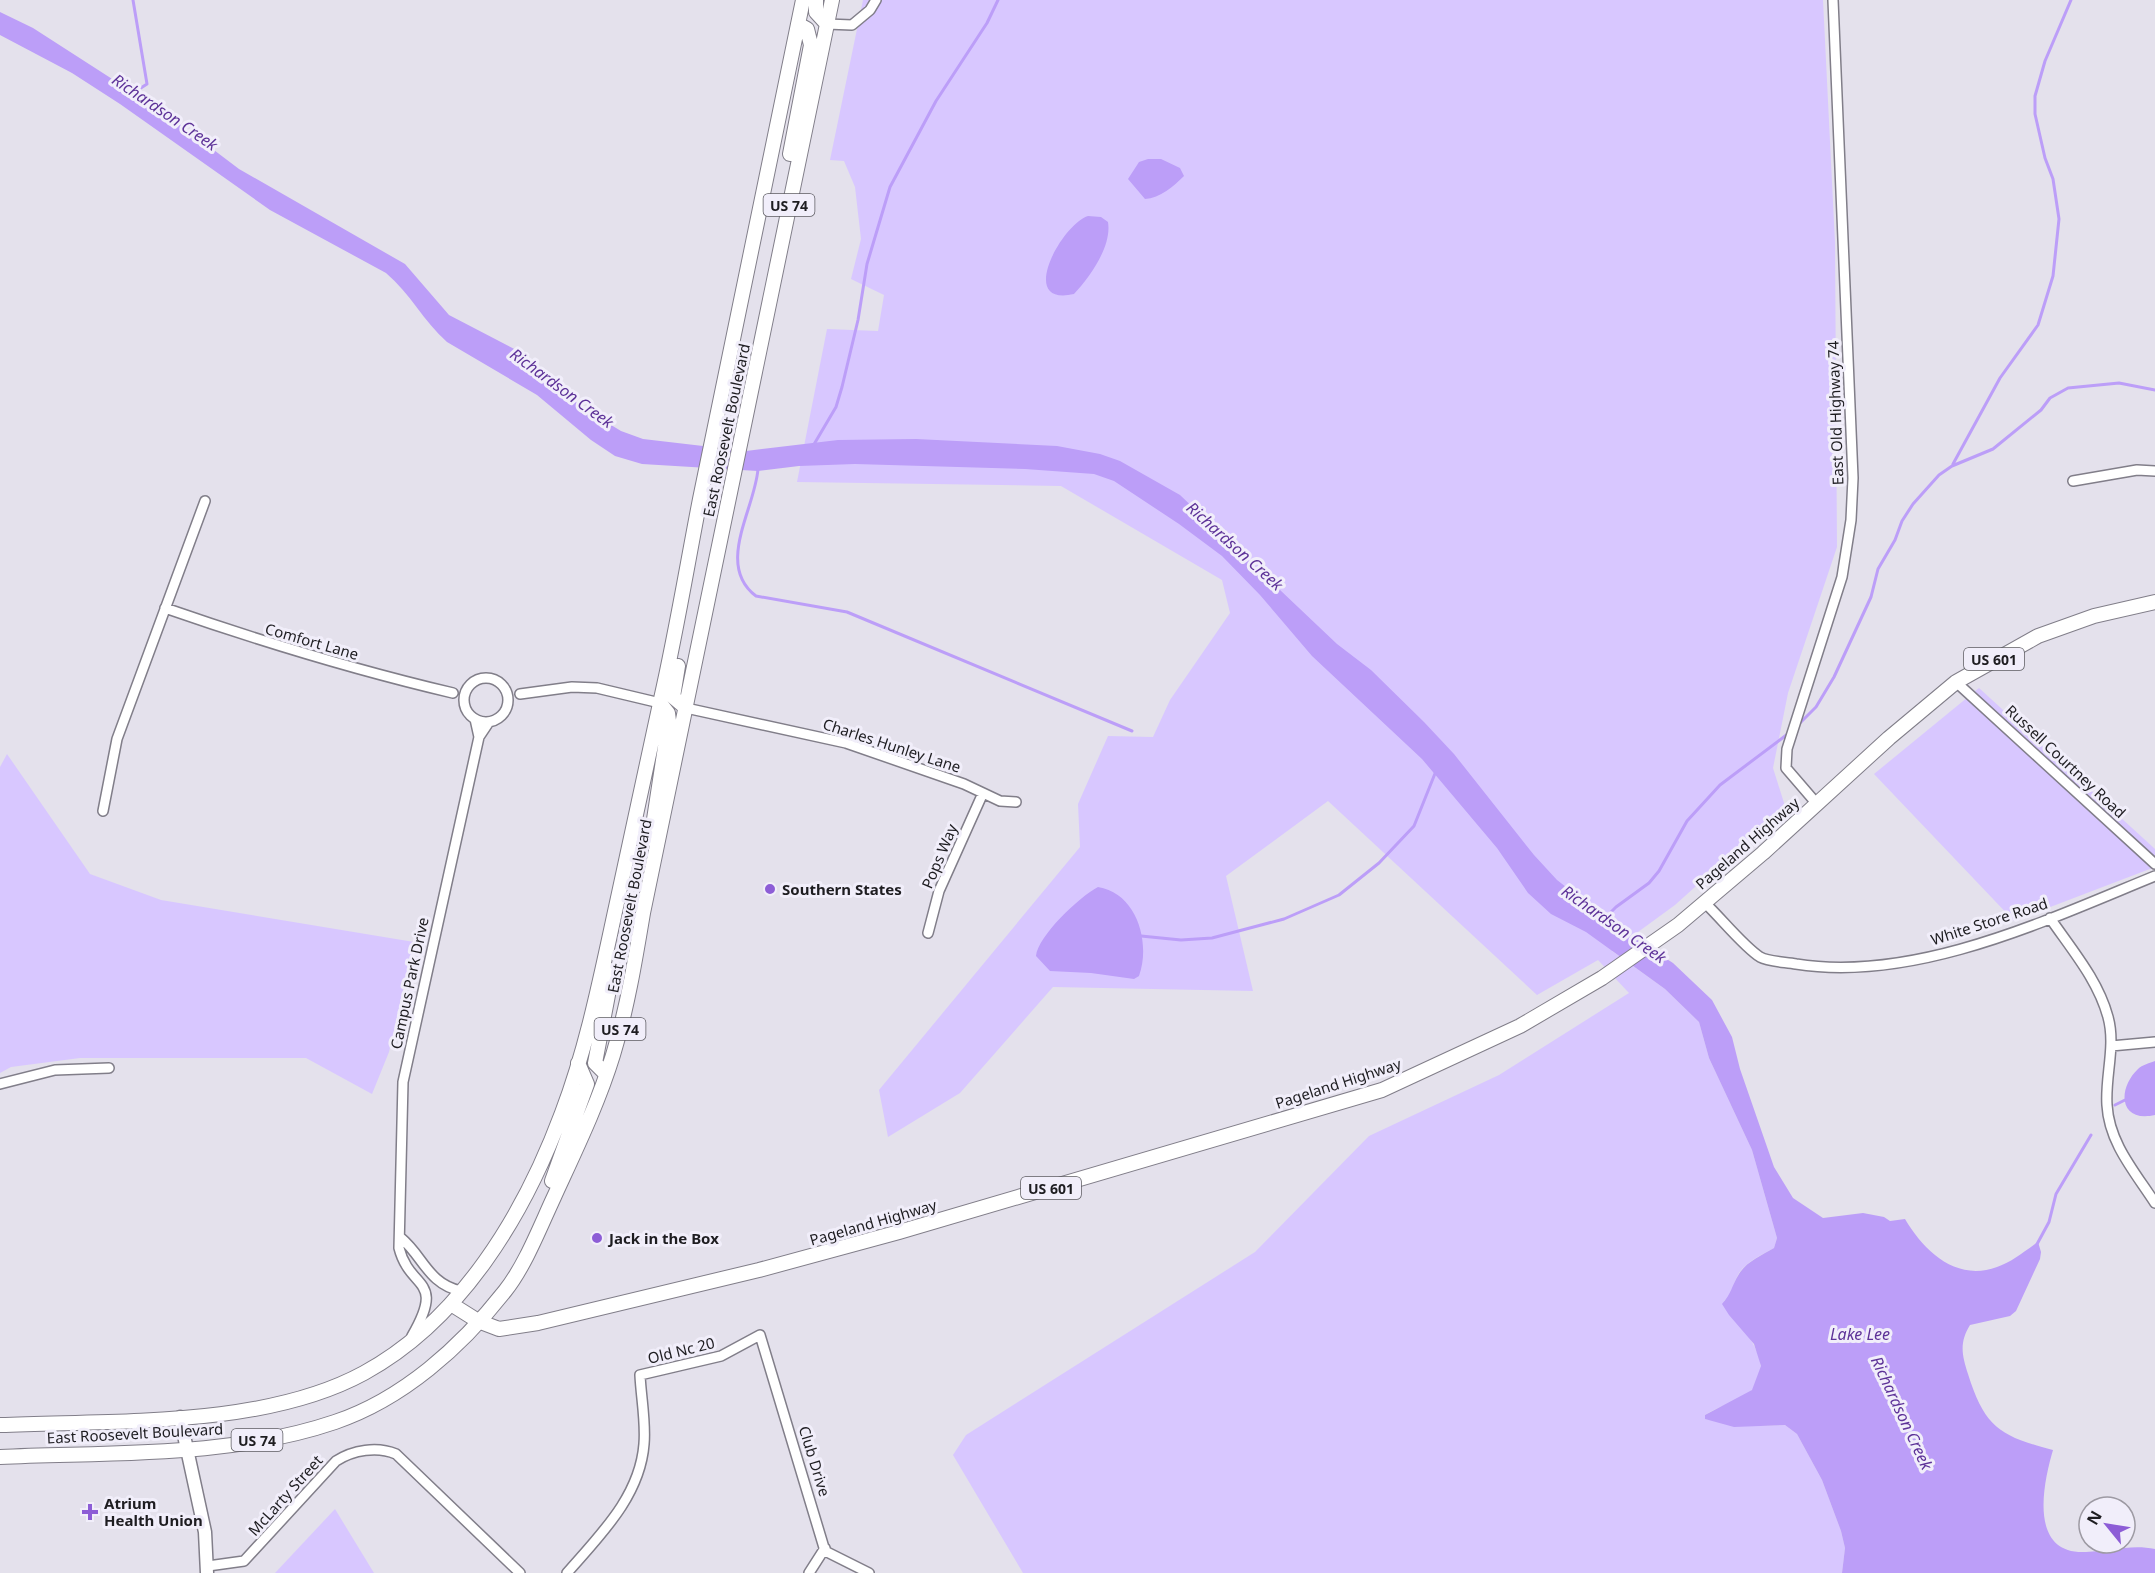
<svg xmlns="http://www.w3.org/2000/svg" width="2155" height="1573" font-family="'Noto Sans',sans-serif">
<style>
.green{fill:#d8c7ff}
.water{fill:#bc9ef8}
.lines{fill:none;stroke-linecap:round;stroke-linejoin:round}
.stream{stroke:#bc9ef8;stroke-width:3}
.minor-casing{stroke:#817e89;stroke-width:12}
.major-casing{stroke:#817e89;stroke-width:15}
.highway-casing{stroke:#817e89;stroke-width:16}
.minor{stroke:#fff;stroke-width:9}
.major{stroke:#fff;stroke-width:12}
.highway{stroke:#fff;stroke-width:14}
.poi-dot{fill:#8d5dd6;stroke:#f1eefa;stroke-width:2}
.labels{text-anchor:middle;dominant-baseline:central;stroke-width:6;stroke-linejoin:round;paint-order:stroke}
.shield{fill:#f1eefa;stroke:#5d5c62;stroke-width:1.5}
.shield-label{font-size:14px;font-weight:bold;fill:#1e1d21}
.street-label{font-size:15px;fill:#1e1d21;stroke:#f1eefa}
.poi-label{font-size:15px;font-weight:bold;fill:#1e1d21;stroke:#f1eefa;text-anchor:start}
.water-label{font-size:16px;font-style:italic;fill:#5d3298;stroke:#f1eefa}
</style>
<rect width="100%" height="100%" fill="#e4e1ec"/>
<path class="green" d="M863 0H1823L1835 243 1837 547 1788 693 1773 768 1785 806 1675 905 1612 951 1665 989 1699 1022 1709 1058 1752 1150 1777 1238 1774 1248C1762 1255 1747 1261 1739 1273 1733 1283 1733 1295 1724 1301 1737 1321 1781 1368 1751 1391 1738 1401 1719 1406 1705 1415V1419L1757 1426 1785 1425 1797 1434 1822 1480 1841 1531 1845 1548 1842 1573H1023L953 1455 966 1435 1255 1252 1369 1136 1499 1075 1629 993 1598 960 1537 995 1328 801 1226 876 1253 991 1053 987 960 1093 888 1137 879 1090 1080 847 1078 804 1108 736 1153 737 1170 700 1230 613 1222 580 1061 486 797 482 827 329 878 331 884 295 851 279 861 239 855 187 844 161 830 160Z
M1979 688 2155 849V867L2014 921 1874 774Z
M7 754 90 874 161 900 414 942 389 1052 372 1094 306 1058H80L11 1067 0 1073V767Z
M335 1509 374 1573H275Z"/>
<path class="water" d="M0 12 33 28 165 113 239 169 405 264 449 315 520 352 583 408 621 431 643 439 746 451 838 440 916 439 1057 446 1100 454 1120 461 1180 495 1337 644 1371 670 1424 722 1454 754 1534 855 1557 880 1620 929 1673 963 1712 1000 1732 1037 1740 1069 1774 1167 1793 1198 1823 1218 1863 1213 1884 1217 1890 1221 1905 1219C1924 1251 1956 1282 1997 1267 2012 1262 2025 1251 2038 1242L2041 1252 2040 1259 2016 1311 2010 1316 1970 1325C1959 1343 1962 1355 1968 1374 1985 1428 2000 1436 2053 1450 2043 1484 2028 1555 2086 1552 2110 1551 2132 1544 2155 1549V1573H1842L1845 1548 1841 1531 1822 1480 1797 1434 1785 1425 1734 1427 1705 1419V1415L1752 1390 1761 1366 1754 1344 1729 1315 1722 1304C1732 1293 1731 1287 1739 1274 1746 1262 1762 1255 1774 1248L1777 1238 1752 1150 1709 1058 1699 1022 1665 989 1586 932 1551 914 1528 893 1497 848 1422 759 1312 656 1260 595 1222 556 1179 524 1114 481 1094 474 1025 469 855 464 799 466 758 471 642 464 615 456 591 440 537 395 447 342C424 322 410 293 386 273L270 210 120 104 72 73 0 35Z
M1148 159H1161L1180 168 1184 176C1174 186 1160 198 1145 199L1128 179 1139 162Z
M1088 216 1101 217 1108 222C1112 246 1090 277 1074 294 1016 307 1062 224 1088 216Z
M1098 887C1137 893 1151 943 1139 976L1134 979 1091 973 1050 971 1036 956C1038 936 1079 897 1098 887Z
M2155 1061V1115C2119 1123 2117 1089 2138 1069 2142 1065 2150 1063 2155 1061Z"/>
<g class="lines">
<path class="stream" d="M130 95 147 84 133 0
M813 446 836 407 842 387 858 320 867 264 890 187 936 101 987 23 998 0
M1953 464 2000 378 2038 325 2053 276 2059 219 2053 179 2045 158 2035 114V96L2045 61 2071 0
M758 469C755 509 715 565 756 596L847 612 1132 731
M1798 725 1816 707 1834 677 1871 597 1878 569 1895 540 1902 521 1913 504 1939 475 1952 466 1993 449 2041 410 2050 398 2068 388 2119 383 2155 390
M1604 919 1616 907 1649 883 1659 871 1687 821 1720 785 1789 733
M1141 936 1181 940 1212 938 1284 919 1339 895 1379 863 1414 826 1436 771
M2115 1105 2127 1099
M2036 1246 2049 1222 2056 1194 2091 1135"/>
<defs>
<path id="minor" d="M827 24 852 25 870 10 876 0
M2073 481 2137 470 2155 471
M165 608C260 641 355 670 453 693
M464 700a22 22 0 1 1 44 0a22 22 0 1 1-44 0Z
M1956 682 2155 864
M520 694 572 687 597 688 660 703
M686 708 846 743 964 784 1000 801 1016 802
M475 719 479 737 489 722
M1817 804 1786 768 1787 749 1842 577 1851 520 1853 478 1833 0
M103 811 117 739 205 501
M1705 903C1720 917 1744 947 1760 957 1769 962 1786 962 1796 964 1915 983 2047 920 2155 876
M2050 918C2072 950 2098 980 2108 1017 2116 1046 2105 1076 2107 1105 2109 1143 2135 1172 2155 1203
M928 933 939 891 983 793
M2111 1046 2155 1042
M0 1084 55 1070 109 1068
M401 1238C423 1256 428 1284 461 1291
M412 1336C446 1277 410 1291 399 1248L403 1082 479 737
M208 1566 244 1561 336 1461C353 1450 377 1446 396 1454L520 1573
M567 1573C599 1536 640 1497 644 1444 646 1422 641 1397 640 1375L721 1356 760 1335 825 1551 869 1573
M809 1573 825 1548"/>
<path id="major" d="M180 1417 205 1532 207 1573"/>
<path id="highway" d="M816 0V12L827 24
M790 154 811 45 807 29 798 24
M678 666 673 697 686 708
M651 839 669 721 668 713 660 703
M606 1074 595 1063 608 995 607 969
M552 1181 587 1084 578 1063
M451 1304 478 1321 499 1329 538 1323 759 1270 899 1232 1382 1090 1520 1026 1602 978 1678 925 1763 853 1889 738 1956 682 2038 636 2094 616 2155 602
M0 1425C113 1420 263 1428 364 1373 461 1320 524 1215 562 1113 587 1047 601 976 616 907 631 838 646 768 661 699 676 633 687 566 700 499 734 333 770 167 803 0
M0 1457C110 1452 229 1458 335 1422 403 1399 461 1347 505 1291 525 1266 540 1227 554 1197 575 1151 598 1104 613 1055 627 1009 635 961 643 913L832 0"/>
</defs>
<use href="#minor" class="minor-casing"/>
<use href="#major" class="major-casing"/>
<use href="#highway" class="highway-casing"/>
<use href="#minor" class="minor"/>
<use href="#major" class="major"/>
<use href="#highway" class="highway"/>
</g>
<g class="poi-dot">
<circle cx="770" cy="889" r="6"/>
<circle cx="597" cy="1238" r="6"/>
<path d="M87 1503h6v6h6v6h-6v6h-6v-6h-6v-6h6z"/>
</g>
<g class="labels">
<g class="shield">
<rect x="763.5" y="194" width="51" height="22" rx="4.5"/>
<rect x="1964" y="648" width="60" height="22" rx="4.5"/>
<rect x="594.5" y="1018" width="51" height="22" rx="4.5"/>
<rect x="1021" y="1177" width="60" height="22" rx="4.5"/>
<rect x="231.5" y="1429" width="51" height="22" rx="4.5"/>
</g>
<g class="shield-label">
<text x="789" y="205">US 74</text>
<text x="1994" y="659">US 601</text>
<text x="620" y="1029">US 74</text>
<text x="1051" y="1188">US 601</text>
<text x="257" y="1440">US 74</text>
</g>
<g class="street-label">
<text transform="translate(1835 413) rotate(-92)">East Old Highway 74</text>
<text transform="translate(726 430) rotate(-78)">East Roosevelt Boulevard</text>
<text transform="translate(312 641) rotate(16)">Comfort Lane</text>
<text transform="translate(892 745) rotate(18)">Charles Hunley Lane</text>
<text transform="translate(2066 761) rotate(43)">Russell Courtney Road</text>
<text transform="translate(1747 843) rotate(-41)">Pageland Highway</text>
<text transform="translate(939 856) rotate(-67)">Pops Way</text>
<text transform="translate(629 906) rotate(-79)">East Roosevelt Boulevard</text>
<text transform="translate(1989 921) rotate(-18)">White Store Road</text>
<text transform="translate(409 983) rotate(-78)">Campus Park Drive</text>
<text transform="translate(1338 1083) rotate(-18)">Pageland Highway</text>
<text transform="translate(873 1222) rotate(-16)">Pageland Highway</text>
<text transform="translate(681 1350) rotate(-14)">Old Nc 20</text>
<text transform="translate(135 1433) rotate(-3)">East Roosevelt Boulevard</text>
<text transform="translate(815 1461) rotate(73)">Club Drive</text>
<text transform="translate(285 1495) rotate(-48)">McLarty Street</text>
</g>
<g class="poi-label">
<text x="782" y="889">Southern States</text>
<text x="609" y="1238">Jack in the Box</text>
<text x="104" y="1503">Atrium<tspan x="104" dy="17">Health Union</tspan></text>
</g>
<g class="water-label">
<text transform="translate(165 112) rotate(34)">Richardson Creek</text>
<text transform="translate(562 388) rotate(36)">Richardson Creek</text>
<text transform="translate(1235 546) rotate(42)">Richardson Creek</text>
<text transform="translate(1614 924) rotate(35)">Richardson Creek</text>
<text x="1860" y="1334">Lake Lee</text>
<text transform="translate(1902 1413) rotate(65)">Richardson Creek</text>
</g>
</g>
<g transform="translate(2107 1525) rotate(300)"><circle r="28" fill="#f1eefa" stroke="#9d9aa3" stroke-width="1.5"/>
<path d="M0-4.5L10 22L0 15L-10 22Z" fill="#8d5dd6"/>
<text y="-9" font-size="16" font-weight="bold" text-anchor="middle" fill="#1e1d21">N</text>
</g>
</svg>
